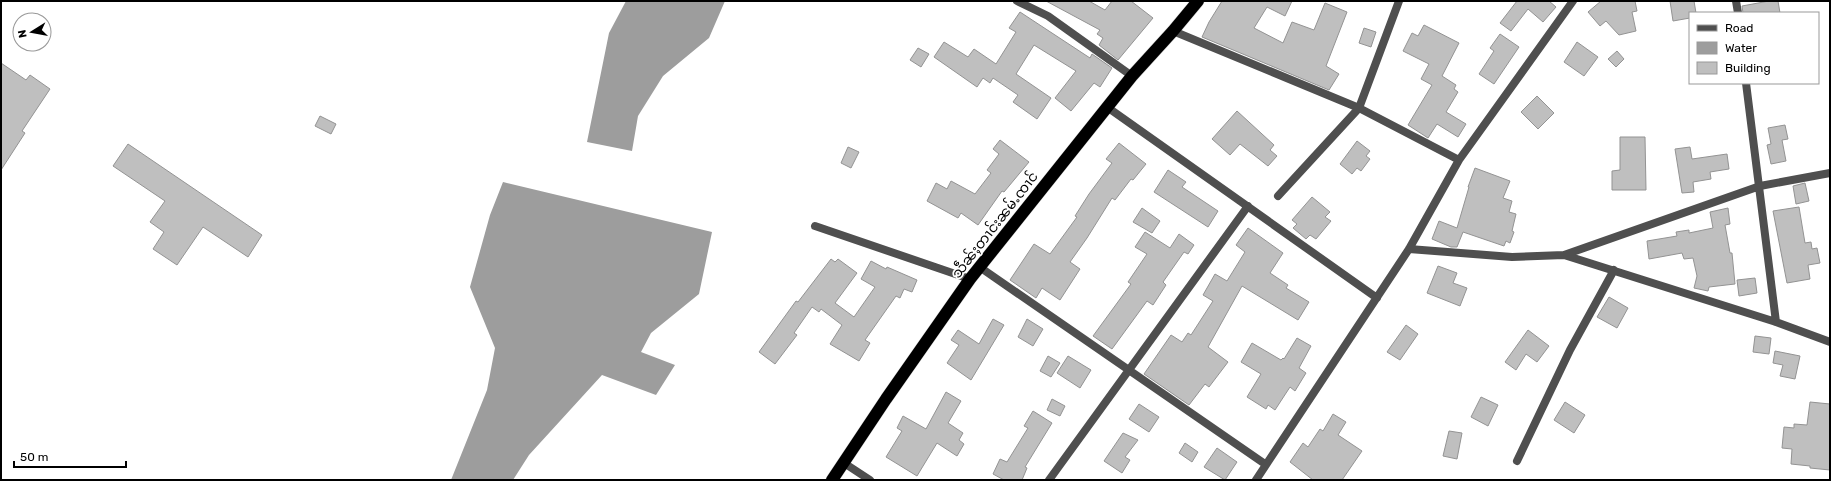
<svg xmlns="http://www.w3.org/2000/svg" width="1831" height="481" font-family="Rubik,'Noto Sans Myanmar',sans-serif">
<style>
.water{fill:#9d9d9d}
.building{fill:#bfbfbf;stroke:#939393}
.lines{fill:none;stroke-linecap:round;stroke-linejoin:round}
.highway-casing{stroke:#dbdbdb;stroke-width:13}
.street{stroke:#4f4f4f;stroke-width:8}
.highway{stroke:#000;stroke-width:12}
.labels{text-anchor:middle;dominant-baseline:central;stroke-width:3.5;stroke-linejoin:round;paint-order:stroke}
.street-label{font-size:14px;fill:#000;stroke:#fff}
</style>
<rect width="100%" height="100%" fill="#fff"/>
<path class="water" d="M626 1H725L709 38 663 76 638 116 632 151 587 142 609 33Z
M503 182 712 232 699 294 651 333 641 352 675 365 656 395 602 375 529 455 513 480H451L487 390 495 348 470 287 490 215Z"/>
<path class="building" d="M1046 1H1089L1105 10 1112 1H1131L1153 18 1118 60 1099 45 1103 38 1097 34 1100 30Z
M1222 1H1292L1285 16 1267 7 1254 28 1283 43 1292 22 1314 30 1325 3 1347 12 1326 66 1339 74 1329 90 1202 37 1209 22Z
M1517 1H1549L1556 7 1543 22 1528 9 1511 31 1500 23Z
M1601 1H1635L1637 11 1632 12 1636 31 1619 35 1606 21 1600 26 1588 12Z
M1670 1H1694L1696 13H1690V18L1673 21Z
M1769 1H1778L1780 13H1743L1742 6Z
M1020 12 1090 58 1092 54 1112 68 1100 87 1094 83 1071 111 1055 98 1076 71 1034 45 1016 74 1051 98 1037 119 1013 102 1018 95 993 78 990 83 983 78 977 87 934 57 944 42 968 57 974 49 996 64 1016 32 1009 28Z
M1424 25 1459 43 1442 76 1456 85 1454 89 1458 92 1446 112 1466 124 1458 137 1437 124 1428 138 1408 125 1432 85 1421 79 1429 64 1403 51 1412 33 1418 36Z
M1364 28 1376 32 1371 47 1359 43Z
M1500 34 1519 47 1494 84 1479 74 1494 51 1490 48Z
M1577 42 1598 57 1584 76 1564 62Z
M918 48 929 54 921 67 910 60Z
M1617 51 1624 59 1616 67 1608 59Z
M1 63 26 80 30 75 50 89 22 131 25 133 1 170Z
M1537 96 1554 113 1538 129 1521 112Z
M1237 111 1274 145 1270 150 1277 156 1268 166 1240 144 1230 155 1212 139Z
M320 116 336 124 331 134 315 126Z
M1785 125 1788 139 1782 140 1786 161 1771 164 1767 145 1771 144 1768 128Z
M1620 137H1645L1646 190H1612V171L1620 170Z
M1000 140 1029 162 1004 192 1002 191 978 225 961 213 958 218 927 201 936 183 947 189 951 181 975 194 991 173 987 170 999 154 993 149Z
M1357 141 1370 151 1366 156 1370 159 1361 171 1357 168 1352 174 1340 164Z
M1119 143 1146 164 1133 180 1131 179 1115 200 1112 198 1087 238 1070 262 1080 269 1060 300 1042 288 1036 298 1010 280 1034 244 1050 254 1077 217 1075 216 1089 194 1112 163 1106 159Z
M128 144 262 235 248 257 203 227 177 265 153 249 164 232 150 222 165 201 113 166Z
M848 147 859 152 851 168 841 163Z
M1690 147 1692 159 1727 154 1729 169 1710 172 1711 179 1693 182 1694 192 1682 193 1675 149Z
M1475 168 1510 181 1503 198 1512 201 1509 212 1516 214 1512 231 1514 232 1510 243 1506 241 1504 246 1463 232 1457 247H1451L1432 239 1439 221 1457 228 1469 187H1468Z
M1168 170 1186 182 1182 187 1218 211 1208 227 1154 192Z
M1805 183 1809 201 1796 204 1793 186Z
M1312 197 1330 212 1325 217 1331 221 1316 239 1310 235 1306 239 1293 228 1297 224 1292 220Z
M1799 207 1805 243 1811 242 1812 249 1817 248 1820 263 1808 265 1810 279 1787 283 1773 211Z
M1142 208 1160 221 1152 233 1133 222Z
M1728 208 1730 224 1725 225 1730 253H1732L1735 284 1709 287 1708 291 1694 288 1697 276 1693 258 1684 259 1682 253 1649 259 1647 241 1677 236 1676 232 1689 230V233L1713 228 1710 212Z
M1248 228 1283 253 1270 273 1288 285 1286 288 1309 302 1298 320 1242 286 1208 347 1228 362 1209 387 1205 384 1189 405 1144 374 1171 335 1182 342 1188 333 1191 335 1213 301 1203 295 1215 274 1227 281 1245 252 1236 245Z
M1145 232 1170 248 1179 234 1194 245 1188 254 1184 252 1163 282 1166 285 1153 305 1147 301 1112 349 1093 336 1131 284 1128 282 1147 254 1135 247Z
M831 259 835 262 838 259 857 273 835 303 854 317 875 287 861 279 871 261 886 269 887 267 917 280 912 292 904 289 900 298 896 296 865 340 870 343 859 361 830 344 842 325 821 309 819 312 812 307 794 333 797 335 775 364 759 352 796 301 798 302Z
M1438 266 1457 273 1453 283 1467 288 1460 306 1427 293Z
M1755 278 1757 293 1739 296 1737 280Z
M1609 297 1628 308 1617 328 1597 317Z
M993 319 1004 325 971 380 947 363 959 345 951 340 958 330 979 344Z
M1027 319 1043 329 1033 346 1018 337Z
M1406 325 1418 334 1400 360 1387 352Z
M1528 330 1549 346 1537 362 1526 354 1516 370 1505 362Z
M1755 336 1771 338 1769 354 1753 352Z
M1297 338 1311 346 1299 368 1306 373 1295 391 1290 387 1275 410 1268 405 1266 409 1247 397 1261 374 1241 362 1252 343 1281 360 1283 358 1284 359Z
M1775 351 1800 356 1795 379 1780 376 1783 365 1773 363Z
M1048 356 1060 363 1051 377 1040 371Z
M1068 356 1091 370 1080 388 1057 373Z
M946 392 961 401 948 423 963 433 959 440 964 444 957 456 937 443 917 476 886 457 902 431 897 428 903 416 926 429Z
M1481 397 1498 405 1488 426 1471 417Z
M1052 399 1065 406 1060 416 1047 410Z
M1565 402 1585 415 1574 433 1554 420Z
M1810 402 1830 404V470L1810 468V466L1791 464 1792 449 1782 448 1784 427 1794 428V424L1807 425Z
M1139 404 1159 417 1149 432 1129 419Z
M1033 411 1052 423 1025 467 1027 468 1022 480H1004L993 474 1000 459 1007 462 1028 428 1024 426Z
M1333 414 1346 422 1338 435 1362 451 1342 480H1313L1290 462 1303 443 1308 447 1320 429 1323 431Z
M1449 431 1462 433 1457 459 1443 456Z
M1123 433 1138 440 1125 457 1130 460 1122 473 1104 461Z
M1185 443 1198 452 1192 462 1179 453Z
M1217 448 1237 462 1225 480 1204 467Z"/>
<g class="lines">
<defs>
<path id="highway" d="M832 480 886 399 970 279 1132 76 1173 31 1198 1"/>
</defs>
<use href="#highway" class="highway-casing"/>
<path class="street" d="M1017 1 1048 16 1132 76
M1736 1 1738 13
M1173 31 1359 108 1459 160
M1746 83 1776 322
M1107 107 1377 298
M1278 196 1359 108 1399 1
M815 226 970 279
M1409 249 1512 257 1564 255 1760 186 1830 173
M1564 255 1776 322 1830 342
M981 268 1265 464
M1517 461 1570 350 1614 270
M844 463 870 480
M1049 480 1248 206
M1256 480 1409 249 1459 160 1573 1"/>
<use href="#highway" class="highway"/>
</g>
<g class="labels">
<g class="street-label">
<text transform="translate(995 225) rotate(-52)">သဵၼ်ႈတၢင်းၼမ်ႉၸၢင်</text>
</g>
</g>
<rect width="1831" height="481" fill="none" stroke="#000000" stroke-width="4"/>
<rect x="1689" y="12" width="130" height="72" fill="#ffffff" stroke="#999999"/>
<rect x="1697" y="25" width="20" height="6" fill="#4f4f4f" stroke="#999999"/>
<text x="1725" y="32" font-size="12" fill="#000000">Road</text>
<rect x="1697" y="42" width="20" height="12" fill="#9d9d9d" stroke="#999999"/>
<text x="1725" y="52" font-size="12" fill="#000000">Water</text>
<rect x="1697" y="62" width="20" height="12" fill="#bfbfbf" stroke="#999999"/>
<text x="1725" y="72" font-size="12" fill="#000000">Building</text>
<g transform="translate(32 32) rotate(259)"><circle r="19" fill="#ffffff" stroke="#999999"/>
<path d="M0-3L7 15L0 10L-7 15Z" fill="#000000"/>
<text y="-6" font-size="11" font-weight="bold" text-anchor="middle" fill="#000000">N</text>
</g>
<path d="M14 461v6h112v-6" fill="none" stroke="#000000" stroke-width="2"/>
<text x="20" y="461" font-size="12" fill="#000000" stroke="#ffffff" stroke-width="3" paint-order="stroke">50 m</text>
</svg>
